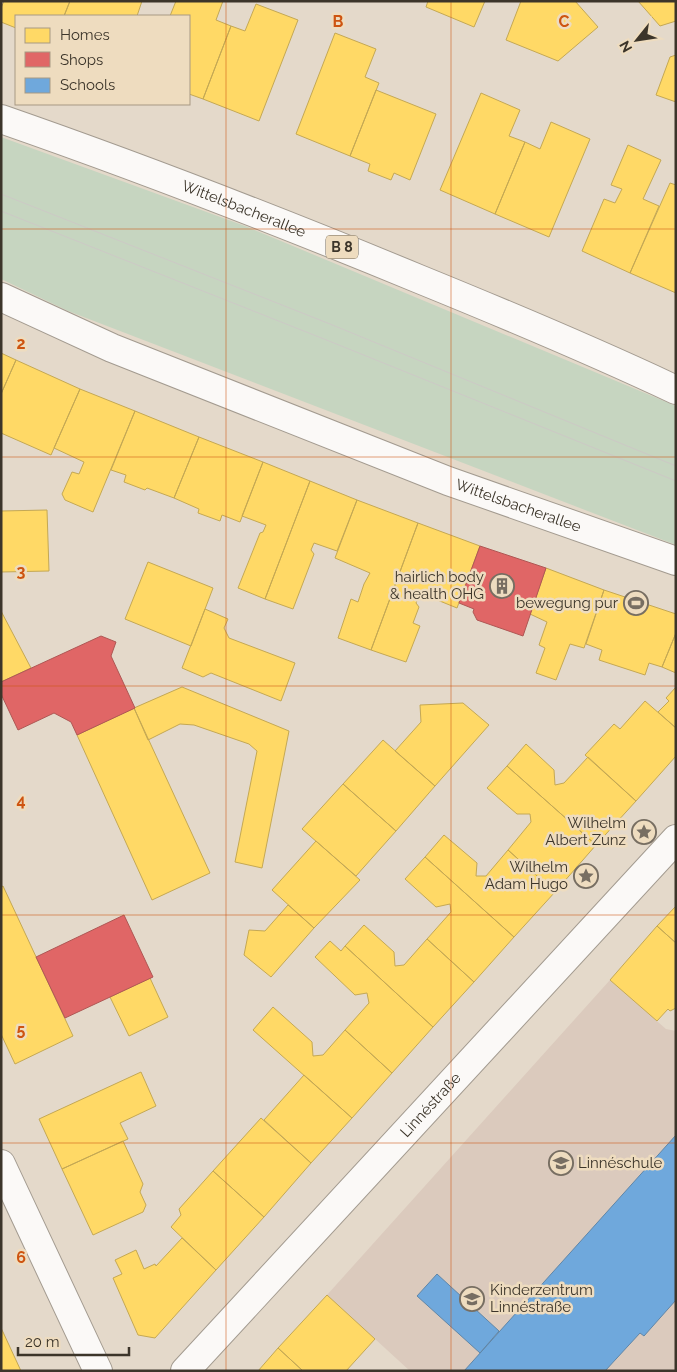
<svg xmlns="http://www.w3.org/2000/svg" width="677" height="1372" font-family="Raleway,sans-serif">
<style>
.education{fill:#dbcabd}
.green{fill:#c6d5c0}
.homes{fill:#ffd966;stroke:#c4a854}
.shops{fill:#e06666;stroke:#af5754}
.schools{fill:#6fa8dc;stroke:#6086a7}
.lines{fill:none;stroke-linecap:round;stroke-linejoin:round}
.minor-casing{stroke:#a39b90;stroke-width:30}
.major-casing{stroke:#a39b90;stroke-width:30}
.minor{stroke:#fbf9f7;stroke-width:28}
.major{stroke:#fbf9f7;stroke-width:28}
.tram{stroke:#ccc9c5;stroke-width:1}
.grid{fill:none;stroke:#ce5410;stroke-width:1;stroke-opacity:0.55}
.labels{text-anchor:middle;dominant-baseline:central;stroke-width:5;stroke-linejoin:round;paint-order:stroke}
.shield{fill:#eedcbf;stroke:#716757;stroke-width:1}
.shield-label{font-size:14px;font-weight:bold;fill:#3c352a}
.street-label{font-size:15px;fill:#3c352a;stroke:#eedcbf}
.poi-label{font-size:15px;fill:#3c352a;stroke:#eedcbf;text-anchor:end}
.grid-label{font-size:16px;text-anchor:middle;font-weight:bold;fill:#ce5410;stroke:#eedcbf;stroke-width:5;stroke-linejoin:round;paint-order:stroke}
</style>
<rect width="100%" height="100%" fill="#e4d9ca"/>
<path class="education" d="M610 980 666 1029 676 1031V1371H410L327 1295Z"/>
<path class="green" d="M1 137 245 226 676 406V545L68 311 1 279Z"/>
<path class="homes" d="M4 1H70L64 16H16V28L1 22V8Z
M70 1H142L137 16H64Z
M176 1H223L216 20 231 26 203 99 189 94V16H170Z
M428 1H485L474 27 426 7Z
M521 1H575L598 27 558 61 506 40Z
M638 1H676V21L660 26Z
M256 4 298 20 259 121 203 99 231 26 245 31Z
M335 33 376 49 365 77 379 83 350 156 296 134Z
M676 55V102L656 95 670 57Z
M376 90 436 114 410 180 394 173 391 180 368 171 370 164 350 156Z
M481 93 520 110 509 136 525 142 495 214 440 190Z
M551 122 590 139 549 237 495 214 525 142 540 149Z
M628 145 661 160 643 199 659 206 630 273 582 251 604 199 615 203 622 189 611 185Z
M670 183 676 185V293L630 273Z
M1 353 16 360 1 394Z
M16 360 80 389 51 455 1 433V394Z
M80 389 135 411 93 512 65 500 62 494 72 472 79 474 84 462 54 448Z
M135 411 199 437 174 498 147 488 145 490 124 482 126 475 111 470Z
M199 437 263 462 240 522 222 515 220 521 198 513 199 509 174 498Z
M263 462 310 481 265 599 238 588 260 533 263 532 266 525 242 516Z
M310 481 357 500 337 551 314 543 311 550 314 554 293 609 265 599Z
M357 500 418 523 371 650 338 638 351 599 358 602 364 584 370 573 335 558Z
M47 510 49 571 1 572V511Z
M418 523 480 546 457 608 420 593 416 603 419 607 413 623 420 626 406 662 371 650Z
M148 562 213 588 191 646 125 619Z
M546 568 604 590 584 648 570 644 556 680 536 673 545 648 539 645 547 622 530 614Z
M604 590 676 614V633L662 667 649 663 645 675 599 660 602 650 586 644Z
M205 609 228 619 224 628 229 638 295 663 281 701 211 673 203 677 182 668Z
M1 611 31 668 1 682Z
M676 633V673L662 667Z
M182 687 289 731 262 868 235 862 257 751 249 744 194 725 180 724 148 740 134 708Z
M676 687V728L658 712 669 701 666 698Z
M645 701 676 728V756L636 801 585 755 614 724 620 729Z
M463 703 489 725 435 786 395 751 421 722 420 705Z
M134 708 210 873 152 900 77 735Z
M383 740 435 786 396 831 343 784Z
M526 744 554 770 555 785 564 783 588 757 636 801 596 845 507 766Z
M507 766 596 845 555 892 508 850 531 822 530 814H517L487 788Z
M343 784 396 831 356 876 302 829Z
M444 835 477 863 476 876H486L508 850 555 892 514 937 425 857Z
M316 841 360 880 314 928 272 890Z
M425 857 514 937 474 982 427 939 451 912 450 904 436 907 405 879Z
M3 886 73 1036 15 1064 1 1034V887Z
M288 905 314 928 271 977 244 955 249 930 265 931Z
M676 906V943L657 926Z
M364 925 394 952 395 966 404 965 427 939 474 982 433 1027 345 946Z
M657 926 676 943V1008L670 1011 668 1009 657 1021 610 980Z
M330 941 341 951 345 946 433 1027 392 1073 345 1030 369 1003 367 993 355 995 315 957Z
M150 978 168 1017 129 1036 110 997Z
M273 1007 312 1042 313 1056 323 1055 345 1030 392 1073 352 1118 253 1030Z
M141 1072 156 1106 120 1123 128 1139 62 1169 39 1119Z
M304 1075 352 1118 311 1163 264 1120Z
M261 1118 311 1163 264 1217 213 1171Z
M123 1141 143 1184 140 1192 146 1205 143 1212 93 1235 62 1169Z
M213 1171 264 1217 216 1270 171 1227 181 1215 179 1209Z
M182 1238 216 1270 155 1338 138 1335 113 1278 122 1274 115 1260 136 1250 144 1269 155 1264 156 1266Z
M327 1295 375 1339 346 1371H303L278 1348Z
M1 1328 3 1332 21 1371H1Z
M278 1348 303 1371H258Z"/>
<path class="shops" d="M480 546 546 568 523 636 477 620 473 612 474 609 459 603Z
M101 636 116 642 111 656 135 708 77 735 71 722 54 713 18 730 1 694V682Z
M124 915 153 977 65 1018 36 957Z"/>
<path class="schools" d="M676 1135V1300L644 1336 640 1333 605 1371H464Z
M437 1274 499 1331 480 1353 417 1296Z"/>
<g class="lines">
<defs>
<g id="minor">
<path d="M1 1164 98 1371"/>
<path id="s1" d="M185 1371 676 839"/>
</g>
<g id="major">
<path id="s2" d="M1 119C142 168 281 222 419 279 505 314 591 350 676 390"/>
<path id="s3" d="M1 297 112 348 448 481 676 561"/>
</g>
</defs>
<use href="#minor" class="minor-casing"/>
<use href="#major" class="major-casing"/>
<use href="#minor" class="minor"/>
<use href="#major" class="major"/>
<path class="tram" d="M1 194 330 324 676 466
M1 211 324 339 676 481"/>
</g>
<path class="grid" d="M226 1V1371M451 1V1371M1 229H676M1 457H676M1 686H676M1 915H676M1 1143H676"/>
<defs>
<symbol id="building-ring" viewBox="-11 -11 22 22"><circle r="9.5" fill="#eedcbf" stroke="#776e62" stroke-width="1.5"/><path d="M-4-6H4V6H1V3H-1V6H-4ZM-2.5-4.3h1.7v1.8h-1.7ZM.8-4.3h1.7v1.8H.8ZM-2.5-1h1.7V.8h-1.7ZM.8-1h1.7V.8H.8Z" fill="#776e62"/></symbol>
<symbol id="stadium-ring" viewBox="-11 -11 22 22"><circle r="9.5" fill="#eedcbf" stroke="#776e62" stroke-width="1.5"/><path d="M0-5a6.5 5 0 1 0 0 10a6.5 5 0 1 0 0-10ZM-3.5-1.8h7v3.6h-7Z" fill="#776e62"/></symbol>
<symbol id="sight-ring" viewBox="-11 -11 22 22"><circle r="9.5" fill="#eedcbf" stroke="#776e62" stroke-width="1.5"/><path d="M0-6L1.8-2.2L6-1.7L2.9 1.2L3.7 5.4L0 3.3L-3.7 5.4L-2.9 1.2L-6-1.7L-1.8-2.2Z" fill="#776e62"/></symbol>
<symbol id="school-ring" viewBox="-11 -11 22 22"><circle r="9.5" fill="#eedcbf" stroke="#776e62" stroke-width="1.5"/><path d="M0-5L7-2L0 1L-7-2ZM-4 1L0 2.5L4 1V4Q0 6-4 4Z" fill="#776e62"/></symbol>
</defs>
<g fill-rule="evenodd">
<use href="#building-ring" x="488" y="572" width="28" height="28"/>
<use href="#stadium-ring" x="622" y="589" width="28" height="28"/>
<use href="#sight-ring" x="630" y="818" width="28" height="28"/>
<use href="#sight-ring" x="572" y="862" width="28" height="28"/>
<use href="#school-ring" x="547" y="1149" width="28" height="28"/>
<use href="#school-ring" x="458" y="1285" width="28" height="28"/>
</g>
<g class="labels">
<rect class="shield" x="326" y="235.5" width="32" height="23" rx="4"/>
<g class="shield-label">
<text x="342" y="247">B 8</text>
</g>
<g class="street-label">
<text stroke="none"><textPath href="#s2" startOffset="259">Wittelsbacherallee</textPath></text>
<text stroke="none"><textPath href="#s3" startOffset="558">Wittelsbacherallee</textPath></text>
<text stroke="none"><textPath href="#s1" startOffset="362">Linnéstraße</textPath></text>
</g>
<g class="poi-label">
<text x="484" y="577">hairlich body<tspan x="484" dy="17">&amp; health OHG</tspan></text>
<text x="618" y="603">bewegung pur</text>
<text x="626" y="823">Wilhelm<tspan x="626" dy="17">Albert Zunz</tspan></text>
<text x="568" y="867">Wilhelm<tspan x="568" dy="17">Adam Hugo</tspan></text>
<text x="578" y="1163" text-anchor="start">Linnéschule</text>
<text x="490" y="1290" text-anchor="start">Kinderzentrum<tspan x="490" dy="17">Linnéstraße</tspan></text>
</g>
</g>
<g class="grid-label">
<text x="338" y="27">B</text>
<text x="564" y="27">C</text>
<text x="21" y="349">2</text>
<text x="21" y="577">3</text>
<text x="21" y="806">4</text>
<text x="21" y="1035">5</text>
<text x="21" y="1263">6</text>
</g>
<rect width="677" height="1372" fill="none" stroke="#3c352a" stroke-width="5"/>
<rect x="15" y="15" width="175" height="90" fill="#eedcbf" stroke="#a79983"/>
<rect x="25" y="28" width="25" height="15" fill="#ffd966" stroke="#a79983"/>
<text x="60" y="40" font-size="15" fill="#3c352a">Homes</text>
<rect x="25" y="52" width="25" height="15" fill="#e06666" stroke="#a79983"/>
<text x="60" y="65" font-size="15" fill="#3c352a">Shops</text>
<rect x="25" y="78" width="25" height="15" fill="#6fa8dc" stroke="#a79983"/>
<text x="60" y="90" font-size="15" fill="#3c352a">Schools</text>
<g transform="translate(637 40) rotate(240)" stroke="#eedcbf" stroke-width="4" paint-order="stroke">
<path d="M0-4L9 19L0 12L-9 19Z" fill="#3c352a"/>
<text y="-8" font-size="14" font-weight="bold" text-anchor="middle" fill="#3c352a">N</text>
</g>
<path d="M18 1347v8h111v-8" fill="none" stroke="#3c352a" stroke-width="2.5"/>
<text x="25" y="1347" font-size="15" fill="#3c352a" stroke="#eedcbf" stroke-width="4" paint-order="stroke">20 m</text>
</svg>
